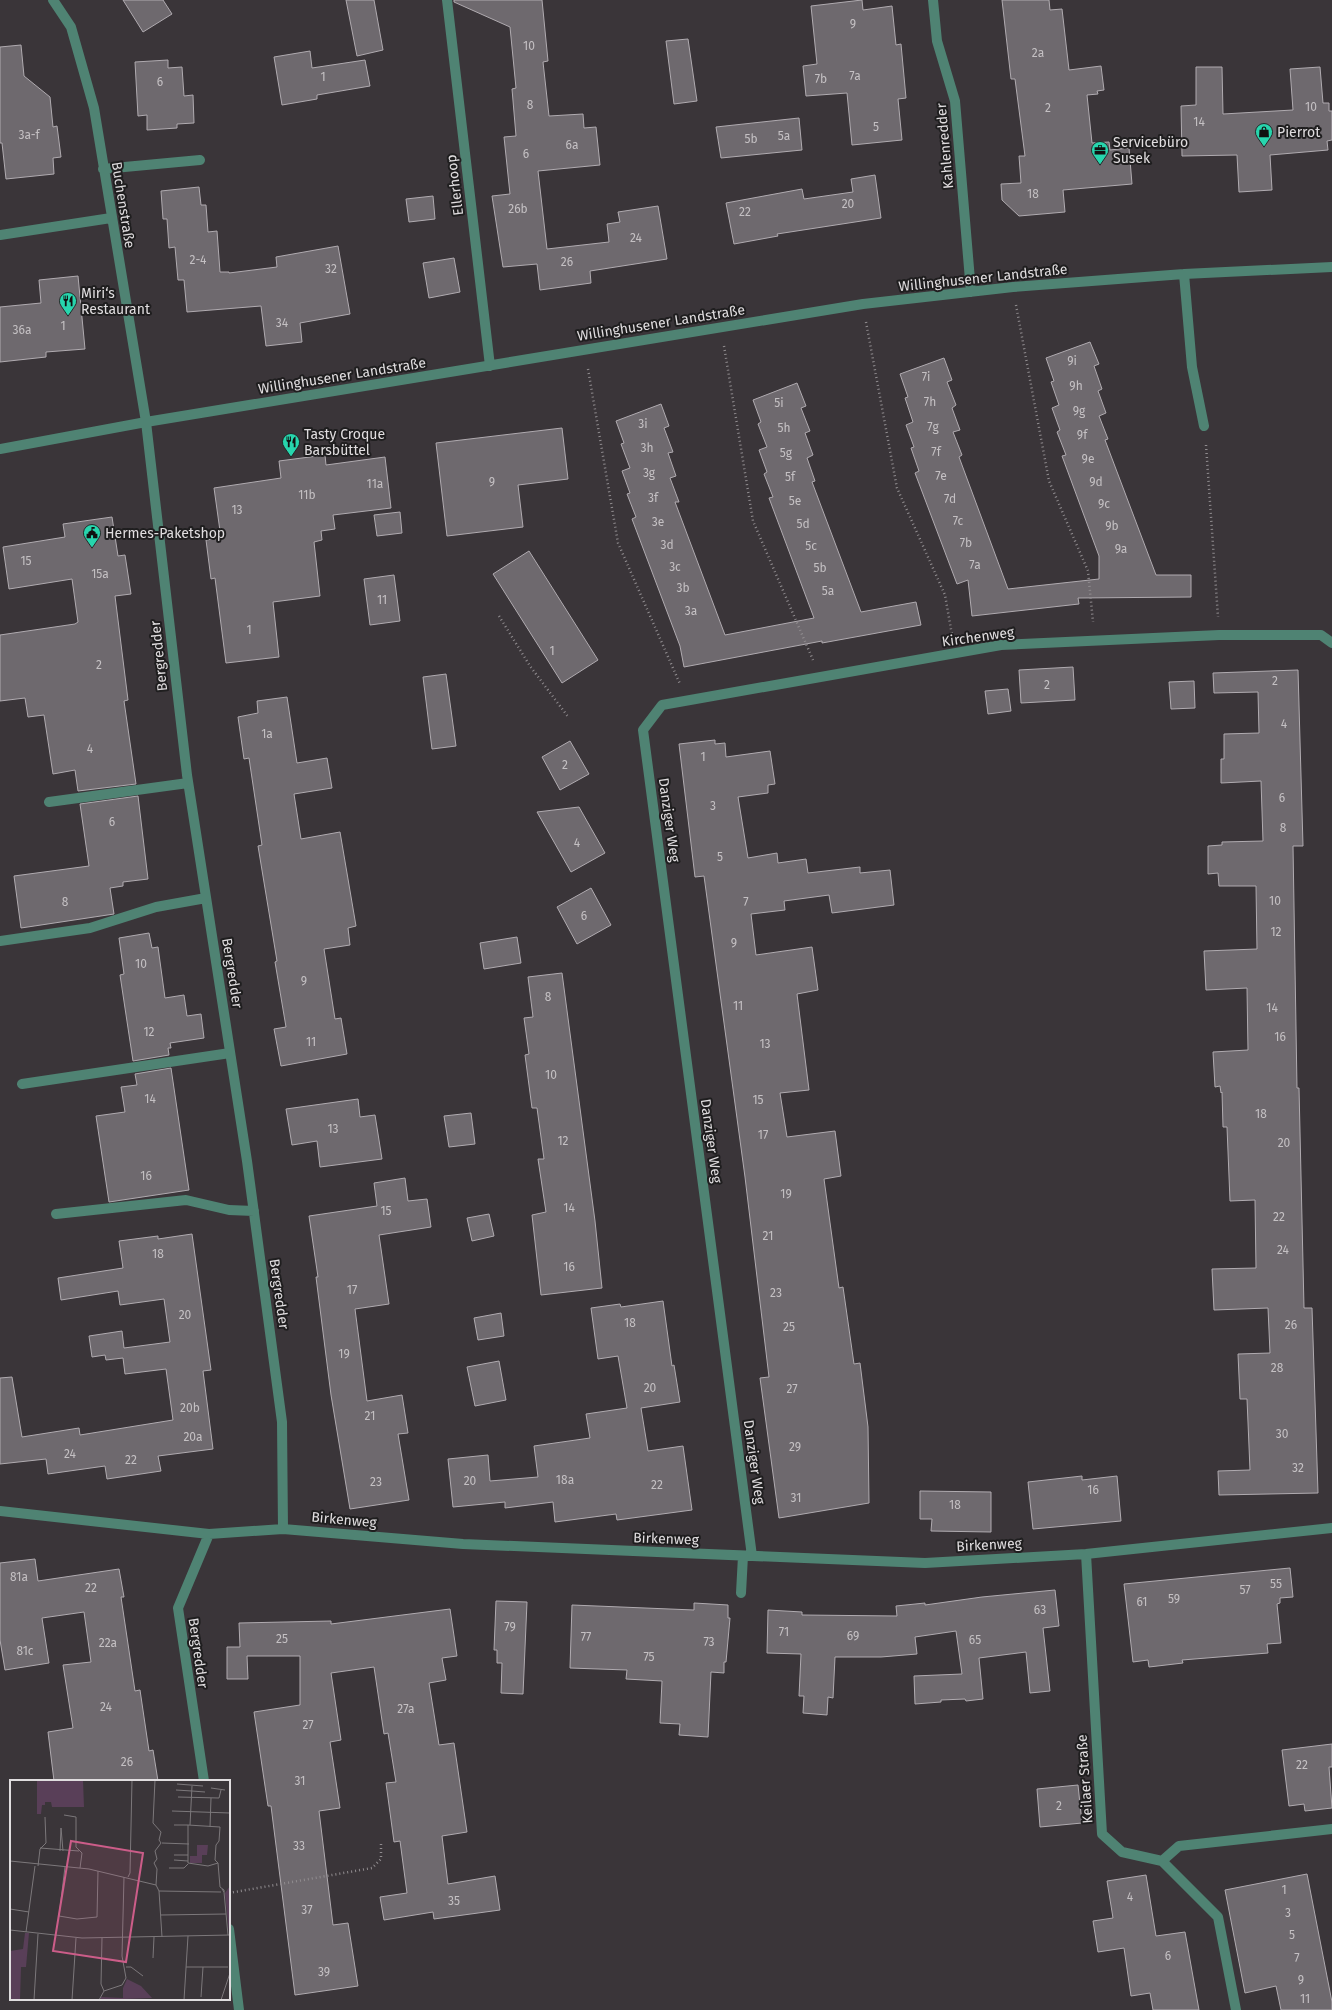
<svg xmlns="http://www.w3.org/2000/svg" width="1332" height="2010" font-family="'Fira Sans',sans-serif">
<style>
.building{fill:#6e696e;stroke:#b0abb0}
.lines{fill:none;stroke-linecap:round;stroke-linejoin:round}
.path{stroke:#908c8f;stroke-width:2.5;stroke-dasharray:1 3;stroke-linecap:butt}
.minor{stroke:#4f8373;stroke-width:10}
.labels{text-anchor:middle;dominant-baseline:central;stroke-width:4;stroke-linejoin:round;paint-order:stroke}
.number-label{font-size:12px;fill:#c4c0c3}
.poi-label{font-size:14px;fill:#e0dddf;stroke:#1f1e1f;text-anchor:start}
.street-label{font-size:14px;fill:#e0dddf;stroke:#1f1e1f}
.inset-road{fill:none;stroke:#7c787b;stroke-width:1}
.view{fill:#cc5d89;fill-opacity:0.15;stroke:#cc5d89;stroke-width:2}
.inset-edge{fill:none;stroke:#e0dddf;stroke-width:2}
</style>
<rect width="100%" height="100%" fill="#3a3539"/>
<path class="building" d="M123 0H163L172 14 143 32Z
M346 0H374L383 50 357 56Z
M454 0H542L548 61 543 62 549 116 583 114 584 128 596 127 600 165 538 171 547 249 609 242 607 224 620 222 618 212 658 206 667 259 590 271 591 283 540 290 537 264 503 267 492 196 510 194 504 137 516 136 512 89 516 88 510 27 454 2Z
M862 0 863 10 892 6 896 45 901 44 906 98 898 99 902 140 852 145 847 93 806 96 803 66 817 64 811 6Z
M1002 0H1049L1050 10 1062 9 1069 70 1101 66 1104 90 1097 91 1098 94 1087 95 1092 143 1109 142 1110 150 1129 148 1132 184 1063 190 1065 212 1019 216 1002 200 1001 184 1021 183 1019 156H1025L1015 79H1011Z
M688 39 697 101 674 104 666 41Z
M21 45 24 76 50 97 53 127 57 126 61 157 53 158 54 174 6 179 2 143H0V47Z
M310 51 312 68 365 60 370 86 317 95V99L282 105 274 57Z
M168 60V68L182 67 184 96 193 95 194 123 177 124V128L147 130V115L138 116 135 62Z
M1196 67H1222L1223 114 1293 110 1290 69 1320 67 1323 103H1329V111H1332V140L1327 141 1328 150 1270 155 1272 190 1239 192 1237 155 1182 156 1181 106 1196 105Z
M799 118 802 150 721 158 716 127Z
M875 175 881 218 777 234 778 236 734 244 726 203 802 189 804 199 853 192 851 179Z
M199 187 201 205H206L208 232 217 231 220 272H229V273L277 267 276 257 338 246 350 314 300 323 302 342 266 346 261 306 187 312 184 280H178L175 247 169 248 167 219H163L161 191Z
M433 196 435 219 409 222 406 199Z
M454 258 460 292 429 298 423 263Z
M78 276 85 349 46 352V357L0 362V307L41 303 39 280Z
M1090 342 1099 364 1094 366 1102 389 1098 391 1106 413 1099 416 1108 439 1105 440 1156 575H1191V597L1078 598 1079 604 972 616 968 580 957 584 915 473 919 471 911 448 914 447 906 425 913 422 905 398 908 397 900 374 944 358 952 380 947 382 956 405 952 408 960 430 953 432 962 455 959 457 1008 589 1099 579V556L1062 456 1066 455 1057 432 1060 430 1052 408 1059 405 1051 382 1054 381 1046 358Z
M797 383 806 406 801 408 810 431 805 433 813 455 807 458 815 481 812 482 861 612 916 602 921 625 822 643V641L684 667 680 646 632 519 636 517 627 494 630 493 622 471 630 468 621 444 624 443 616 421 661 404 669 426 664 428 673 452 668 453 676 476 670 478 679 502H675L725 635 814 618 769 498 773 497 764 474 767 472 759 450 767 447 758 424 761 422 753 400Z
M562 428 568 479 518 485 523 527 447 536 436 443Z
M325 455 326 465 385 457 391 508 333 515 335 529 321 531 322 540 314 542 320 596 273 602 279 657 226 663 215 578 211 579 206 540 221 538 214 488 281 478 279 461Z
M400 512 402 533 377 536 374 515Z
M112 517 118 556 125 555 131 594 115 596 128 700 124 701 136 784 78 791 75 770 53 774 44 715 28 717 25 698 0 701V635L75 624 78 622 72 579 9 589 3 547 65 537 63 524Z
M529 551 598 660 562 683 493 574Z
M394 575 400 621 370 625 364 579Z
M1073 667 1075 700 1021 703 1019 670Z
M1298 670 1303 846H1293L1297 1088H1299L1304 1308H1312L1318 1493 1219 1495 1218 1471 1250 1470 1247 1399H1240L1238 1354 1270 1353 1268 1308 1214 1310 1212 1269 1256 1268 1255 1200 1230 1201 1227 1127H1223L1222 1092 1221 1093 1220 1086 1215 1087 1213 1052 1248 1050 1247 988 1206 990 1204 951 1257 949 1256 886H1219L1218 873 1208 874V846L1222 845V842L1263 841 1261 781 1221 783V759H1224V734L1259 733 1258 692 1214 693 1213 673Z
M446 674 456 746 432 749 423 677Z
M1194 681 1195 708 1171 709 1169 682Z
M1008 689 1011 711 988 714 985 691Z
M287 697 297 763 327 758 332 788 294 794 301 839 340 832 356 926 348 928 350 945 324 949 335 1019 341 1018 347 1054 281 1066 274 1029 286 1027 275 962 277 961 258 846 262 845 249 758 244 759 238 717 258 713 257 701Z
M715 740V744L725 743 726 757 770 751 775 784 768 785V793L738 797 748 858 777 853 778 863 806 859 808 873 860 867V873L890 870 894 905 832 913 829 895 784 901 785 910 751 914 756 955 812 947 818 990 797 994 809 1090 780 1093 787 1137 835 1131 841 1176 824 1179 839 1288 843 1287 854 1364 860 1363 868 1427 869 1503 779 1518 760 1378 769 1377 745 1177 704 876 695 877 679 744Z
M570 741 589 774 560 790 542 757Z
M138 796 148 879 123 882V886L110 888 114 914 21 928 14 876 89 866 80 804Z
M579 807 605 853 571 872 537 812Z
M591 888 611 925 577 944 557 907Z
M149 933 152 948 158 947 165 998 184 995 187 1016 201 1014 204 1038 170 1043 171 1048H168L169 1055 133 1061 120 975 124 974 119 938Z
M517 937 521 963 484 969 480 943Z
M562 973 595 1221 602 1288 541 1295 532 1215 546 1212 538 1159H544L537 1108H532L525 1055 529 1054 524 1018 533 1017 528 977Z
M171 1068 189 1190 109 1202 96 1116 125 1112 121 1087 137 1085 135 1074Z
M358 1099 360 1117 375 1115 382 1159 320 1167 317 1141 292 1145 286 1109Z
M471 1113 475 1144 449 1147 444 1116Z
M405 1178 408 1201 427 1199 431 1227 379 1235 389 1304 355 1309 367 1401 402 1395 408 1433 398 1434 409 1500 350 1509 331 1395 316 1277H318L309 1216 377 1206 374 1183Z
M489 1214 494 1236 472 1241 467 1218Z
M192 1234 211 1370 203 1371 213 1449 158 1456 161 1471 107 1479 105 1466 48 1474 46 1459 0 1464V1378L12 1377 22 1437 79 1428 80 1435 173 1420 166 1369 125 1374 123 1358 106 1360 105 1355 92 1357 89 1336 122 1331 124 1348 170 1342 164 1299 120 1305 118 1291 61 1300 58 1278 123 1268 119 1241 158 1236V1239Z
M663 1301 672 1366 674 1365 680 1402 641 1408 648 1451 683 1446 692 1510 617 1520 616 1514 555 1522 553 1502 505 1508V1502L453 1507 448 1459 488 1455 490 1481 538 1477 534 1446 590 1438 586 1414 627 1408 618 1356 598 1359 591 1308 620 1304 621 1307Z
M501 1313 504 1336 478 1340 474 1318Z
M499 1361 506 1400 475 1406 467 1367Z
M1082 1476V1480L1117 1476 1121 1521 1033 1529 1028 1482Z
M920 1491 991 1492V1532L931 1531 932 1519H920Z
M35 1559 38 1581 119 1569 124 1597H121L135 1691 140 1690 149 1751 153 1750 158 1781H54L48 1732 73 1728 63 1665 91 1662 84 1612 42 1618 49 1663 5 1670 0 1640V1563Z
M1290 1568 1293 1597 1280 1598V1603L1277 1604 1281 1643 1267 1644 1268 1653 1182 1660 1183 1663 1149 1667 1148 1660 1133 1662 1124 1584Z
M1055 1590 1059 1626 1043 1628 1050 1691 1030 1693 1026 1652 979 1658 983 1699 966 1701 965 1699 941 1700V1702L915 1704 914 1676 962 1674 956 1631 915 1637 917 1654 881 1657H835L833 1698 828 1697 827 1715 803 1713 804 1696H799L801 1654 767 1653 768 1610 802 1612V1615L897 1616 896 1606 925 1603V1605L982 1597Z
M496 1601 527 1602 523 1694 501 1693 502 1663H497V1650H494Z
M694 1603 728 1605V1618H730L726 1662H724V1673L711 1672 708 1737 679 1735 680 1724 660 1723 662 1681 626 1679 627 1670 570 1668 572 1605 694 1610Z
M450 1609 457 1656 442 1658 446 1680 429 1683 439 1745 454 1743 467 1832 442 1836 448 1884 495 1876 500 1910 434 1919 433 1912 384 1920 380 1897 407 1893 400 1841 394 1842 386 1783 396 1782 388 1733 384 1734 374 1667 331 1673 341 1740 330 1742 340 1808 319 1811 333 1925 348 1923 358 1986 295 1995 271 1806H268L254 1712 300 1705V1656H247L248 1679H227V1647H240L239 1623 331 1621V1624Z
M1332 1744V1767H1329L1332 1808 1305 1811 1304 1804 1289 1806 1282 1750Z
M1078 1785 1082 1823 1040 1827 1037 1789Z
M1307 1874 1332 2002V2010H1281L1276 1986 1245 1993 1225 1890Z
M1146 1875 1156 1936 1185 1932 1199 2010H1153L1150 1993 1131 1996 1124 1948 1098 1952 1093 1921 1113 1918 1107 1881Z"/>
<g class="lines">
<path class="path" d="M1016 305 1049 481 1088 571 1093 622
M866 322 897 488 945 595 952 635
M724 346 753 521 813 660
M588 369 618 543 680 684
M1206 445 1218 617
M499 616 530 666 569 718
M229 1893 372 1868 381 1859V1843"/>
<path class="minor" d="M53 0 71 27 94 108 146 422 187 775 247 1161 282 1422 283 1529
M447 0 490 366
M933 0 937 41 955 101 971 292
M103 169 200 160
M0 235 111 218
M1184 274 1192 367 1204 426
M0 449 146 422 863 304 1013 287 1184 274 1332 267
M49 802 188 783
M0 941 90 928 156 907 206 898
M22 1084 230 1053
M56 1214 186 1200 229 1210 254 1211
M0 1511 209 1534 283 1529 463 1544 925 1563 1086 1554 1332 1528
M1086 1554 1102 1834 1122 1852 1162 1861 1218 1917 1236 2010
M752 1556 643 730 662 705 1001 645 1219 635H1321L1332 643
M741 1593 743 1556
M204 1781 178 1608 209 1534
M1162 1861 1179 1846 1332 1829
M229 1929 239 2010"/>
</g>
<defs>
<symbol id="shop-pin" viewBox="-11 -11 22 30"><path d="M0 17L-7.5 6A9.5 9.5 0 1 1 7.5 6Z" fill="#27d5ad" stroke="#1f1e1f"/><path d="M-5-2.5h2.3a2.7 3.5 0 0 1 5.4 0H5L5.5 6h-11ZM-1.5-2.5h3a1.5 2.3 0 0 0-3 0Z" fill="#111"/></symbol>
<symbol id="office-pin" viewBox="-11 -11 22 30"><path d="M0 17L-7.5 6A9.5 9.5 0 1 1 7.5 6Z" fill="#27d5ad" stroke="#1f1e1f"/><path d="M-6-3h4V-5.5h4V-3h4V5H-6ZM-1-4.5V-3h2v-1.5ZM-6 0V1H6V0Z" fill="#111"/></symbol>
<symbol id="restaurant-pin" viewBox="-11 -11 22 30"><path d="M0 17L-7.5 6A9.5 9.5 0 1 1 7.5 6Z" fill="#27d5ad" stroke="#1f1e1f"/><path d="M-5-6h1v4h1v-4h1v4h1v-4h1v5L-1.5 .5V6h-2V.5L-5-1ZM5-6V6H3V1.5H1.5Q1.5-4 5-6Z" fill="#111"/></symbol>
<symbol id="civic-pin" viewBox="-11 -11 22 30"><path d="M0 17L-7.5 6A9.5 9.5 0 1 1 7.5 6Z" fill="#27d5ad" stroke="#1f1e1f"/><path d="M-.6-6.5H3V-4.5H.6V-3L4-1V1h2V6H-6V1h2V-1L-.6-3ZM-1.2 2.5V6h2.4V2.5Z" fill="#111"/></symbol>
</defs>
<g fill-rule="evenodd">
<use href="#shop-pin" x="1254" y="122" width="20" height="27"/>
<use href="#office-pin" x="1090" y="140" width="20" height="27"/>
<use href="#restaurant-pin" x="58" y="291" width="20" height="27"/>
<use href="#restaurant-pin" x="281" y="432" width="20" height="27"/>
<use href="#civic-pin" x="82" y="523" width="20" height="27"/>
</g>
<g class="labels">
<g class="number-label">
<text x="853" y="24">9</text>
<text x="529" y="46">10</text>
<text x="1038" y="53">2a</text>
<text x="855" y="76">7a</text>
<text x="323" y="77">1</text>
<text x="821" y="79">7b</text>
<text x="160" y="82">6</text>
<text x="530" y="105">8</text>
<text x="1311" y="107">10</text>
<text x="1048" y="108">2</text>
<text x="1199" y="122">14</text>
<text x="876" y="127">5</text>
<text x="29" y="135">3a-f</text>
<text x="784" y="136">5a</text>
<text x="751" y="139">5b</text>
<text x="572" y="145">6a</text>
<text x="526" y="154">6</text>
<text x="1033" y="194">18</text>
<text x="848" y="204">20</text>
<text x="518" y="209">26b</text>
<text x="745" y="212">22</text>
<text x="636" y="238">24</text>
<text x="198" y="260">2-4</text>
<text x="567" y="262">26</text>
<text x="331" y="269">32</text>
<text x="282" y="323">34</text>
<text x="63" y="326">1</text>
<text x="22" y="330">36a</text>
<text x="1072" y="361">9i</text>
<text x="926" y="377">7i</text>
<text x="1076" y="386">9h</text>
<text x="930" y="402">7h</text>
<text x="779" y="403">5i</text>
<text x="1079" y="411">9g</text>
<text x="643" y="424">3i</text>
<text x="933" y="427">7g</text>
<text x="784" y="428">5h</text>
<text x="1082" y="435">9f</text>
<text x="647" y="448">3h</text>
<text x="936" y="452">7f</text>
<text x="786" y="453">5g</text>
<text x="1088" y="459">9e</text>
<text x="649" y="473">3g</text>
<text x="941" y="476">7e</text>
<text x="790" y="477">5f</text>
<text x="492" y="482">9</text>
<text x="1096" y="482">9d</text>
<text x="375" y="484">11a</text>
<text x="307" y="495">11b</text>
<text x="653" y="498">3f</text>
<text x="950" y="499">7d</text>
<text x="795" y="501">5e</text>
<text x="1104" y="504">9c</text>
<text x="237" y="510">13</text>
<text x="958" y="521">7c</text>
<text x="658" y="522">3e</text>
<text x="803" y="524">5d</text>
<text x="1112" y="526">9b</text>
<text x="966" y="543">7b</text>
<text x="667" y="545">3d</text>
<text x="811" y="546">5c</text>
<text x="1121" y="549">9a</text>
<text x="26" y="561">15</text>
<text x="975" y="565">7a</text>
<text x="675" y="567">3c</text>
<text x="820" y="568">5b</text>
<text x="100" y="574">15a</text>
<text x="683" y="588">3b</text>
<text x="828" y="591">5a</text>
<text x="382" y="600">11</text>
<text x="691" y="611">3a</text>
<text x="249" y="630">1</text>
<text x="552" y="651">1</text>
<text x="99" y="665">2</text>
<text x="1275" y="681">2</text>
<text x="1047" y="685">2</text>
<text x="1284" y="724">4</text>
<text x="267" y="734">1a</text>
<text x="90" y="749">4</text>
<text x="703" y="757">1</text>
<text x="565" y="765">2</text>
<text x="1282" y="798">6</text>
<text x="713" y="806">3</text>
<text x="112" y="822">6</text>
<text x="1283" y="828">8</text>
<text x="577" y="843">4</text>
<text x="720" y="857">5</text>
<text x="1275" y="901">10</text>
<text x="65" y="902">8</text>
<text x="746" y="902">7</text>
<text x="584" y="916">6</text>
<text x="1276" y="932">12</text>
<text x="734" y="943">9</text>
<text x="141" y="964">10</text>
<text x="304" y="981">9</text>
<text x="548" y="997">8</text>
<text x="738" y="1006">11</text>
<text x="1272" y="1008">14</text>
<text x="149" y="1032">12</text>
<text x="1280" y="1037">16</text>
<text x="311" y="1042">11</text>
<text x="765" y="1044">13</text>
<text x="551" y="1075">10</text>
<text x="150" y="1099">14</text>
<text x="758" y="1100">15</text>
<text x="1261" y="1114">18</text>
<text x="333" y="1129">13</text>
<text x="763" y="1135">17</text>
<text x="563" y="1141">12</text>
<text x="1284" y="1143">20</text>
<text x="146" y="1176">16</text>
<text x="786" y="1194">19</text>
<text x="569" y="1208">14</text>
<text x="386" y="1211">15</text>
<text x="1279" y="1217">22</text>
<text x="768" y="1236">21</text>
<text x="1283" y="1250">24</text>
<text x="158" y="1254">18</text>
<text x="569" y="1267">16</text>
<text x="352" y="1290">17</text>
<text x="776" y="1293">23</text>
<text x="185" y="1315">20</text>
<text x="630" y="1323">18</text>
<text x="1291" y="1325">26</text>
<text x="789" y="1327">25</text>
<text x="344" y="1354">19</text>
<text x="1277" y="1368">28</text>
<text x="650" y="1388">20</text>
<text x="792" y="1389">27</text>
<text x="190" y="1408">20b</text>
<text x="370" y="1416">21</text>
<text x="1282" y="1434">30</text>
<text x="193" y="1437">20a</text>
<text x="795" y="1447">29</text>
<text x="70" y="1454">24</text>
<text x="131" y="1460">22</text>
<text x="1298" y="1468">32</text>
<text x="565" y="1480">18a</text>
<text x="470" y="1481">20</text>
<text x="376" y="1482">23</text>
<text x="657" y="1485">22</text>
<text x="1093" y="1490">16</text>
<text x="796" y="1498">31</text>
<text x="955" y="1505">18</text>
<text x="19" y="1577">81a</text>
<text x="1276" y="1584">55</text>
<text x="91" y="1588">22</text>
<text x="1245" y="1590">57</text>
<text x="1174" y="1599">59</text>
<text x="1142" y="1602">61</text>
<text x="1040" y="1610">63</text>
<text x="510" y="1627">79</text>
<text x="784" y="1632">71</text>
<text x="853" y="1636">69</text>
<text x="586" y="1637">77</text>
<text x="282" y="1639">25</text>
<text x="975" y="1640">65</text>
<text x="709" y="1642">73</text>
<text x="108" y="1643">22a</text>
<text x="25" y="1651">81c</text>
<text x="649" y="1657">75</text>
<text x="106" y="1707">24</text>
<text x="406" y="1709">27a</text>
<text x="308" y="1725">27</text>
<text x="127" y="1762">26</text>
<text x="1302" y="1765">22</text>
<text x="300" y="1781">31</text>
<text x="1059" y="1806">2</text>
<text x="299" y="1846">33</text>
<text x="1284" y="1890">1</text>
<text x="1130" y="1897">4</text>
<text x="454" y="1901">35</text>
<text x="307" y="1910">37</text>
<text x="1288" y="1913">3</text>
<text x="1292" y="1935">5</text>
<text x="1168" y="1956">6</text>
<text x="1297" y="1958">7</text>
<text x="324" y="1972">39</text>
<text x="1301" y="1980">9</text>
<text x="1305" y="1999">11</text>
</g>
<g class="poi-label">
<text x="1277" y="132">Pierrot</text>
<text x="1113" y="142">Servicebüro<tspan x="1113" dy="16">Susek</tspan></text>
<text x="81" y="293">Miri‘s<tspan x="81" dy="16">Restaurant</tspan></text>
<text x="304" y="434">Tasty Croque<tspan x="304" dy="16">Barsbüttel</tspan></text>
<text x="105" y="533">Hermes-Paketshop</text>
</g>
<g class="street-label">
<text transform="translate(945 146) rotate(-95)">Kahlenredder</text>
<text transform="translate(455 185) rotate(-97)">Ellerhoop</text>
<text transform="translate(123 205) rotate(81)">Buchenstraße</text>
<text transform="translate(983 278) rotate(-6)">Willinghusener Landstraße</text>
<text transform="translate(661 323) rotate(-9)">Willinghusener Landstraße</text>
<text transform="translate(342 376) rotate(-9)">Willinghusener Landstraße</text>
<text transform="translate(978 637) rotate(-8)">Kirchenweg</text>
<text transform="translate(159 656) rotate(-96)">Bergredder</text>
<text transform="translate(669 820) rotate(82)">Danziger Weg</text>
<text transform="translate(232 973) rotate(81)">Bergredder</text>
<text transform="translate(711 1141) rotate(82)">Danziger Weg</text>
<text transform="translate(279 1294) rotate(82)">Bergredder</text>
<text transform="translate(754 1462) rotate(82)">Danziger Weg</text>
<text transform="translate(344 1520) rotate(5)">Birkenweg</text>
<text transform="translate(666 1539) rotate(2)">Birkenweg</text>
<text transform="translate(989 1545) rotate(-3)">Birkenweg</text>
<text transform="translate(198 1653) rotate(82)">Bergredder</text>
<text transform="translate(1085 1779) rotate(-94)">Keilaer Straße</text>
</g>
</g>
<g transform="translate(10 1780)">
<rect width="220" height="220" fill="#3a3539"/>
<path d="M27 0H73L74 27H42L41 22H35V25H32L31 34H27ZM187 65H198L197 75H192V83H180V76H187ZM220 106V153H219L215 113ZM15 153H19L16 187H11L10 220H0V171L13 169ZM117 199 131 206 142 218 90 220 91 217 113 218V208Z" fill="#593f58"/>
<path class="inset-road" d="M145 0 143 43 151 52 149 60 151 63 145 71 147 79 144 83 147 89 146 105 149 111 152 157M167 4 193 6M201 8 215 10M166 10 182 11M182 11 195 12M168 17 209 18 211 10M162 31 220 33M54 35 66 37V67L72 73 70 88M164 45H178M180 45 182 6M200 47 201 18M152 63 179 64M30 68 69 71M50 71 51 48 53 71M164 75H178M164 80 178 81M0 81 79 89 146 105M208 83 205 80 206 65 209 61 210 47 178 45V83L198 86 208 83 210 107 214 110V112L212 109M28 86 30 69 36 63 35 37M55 87 49 136 67 139 87 137 88 91M159 88H174L178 84M118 97 120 93 122 0M149 111 211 112M214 112 218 155M0 129 19 132M151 135 216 134M0 150 72 158 220 155M16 152 25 86M143 178 144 157M116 187H121L133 196M176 187H218M94 211 112 205 116 198 112 176 114 97M191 217 193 187M24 220 28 154M62 220 66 158M89 220 94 211 91 204 92 158M174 220 178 156M211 220 220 193"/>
<path class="view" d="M61 61 133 73 116 182 43 171Z"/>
<rect width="220" height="220" class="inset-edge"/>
</g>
</svg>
